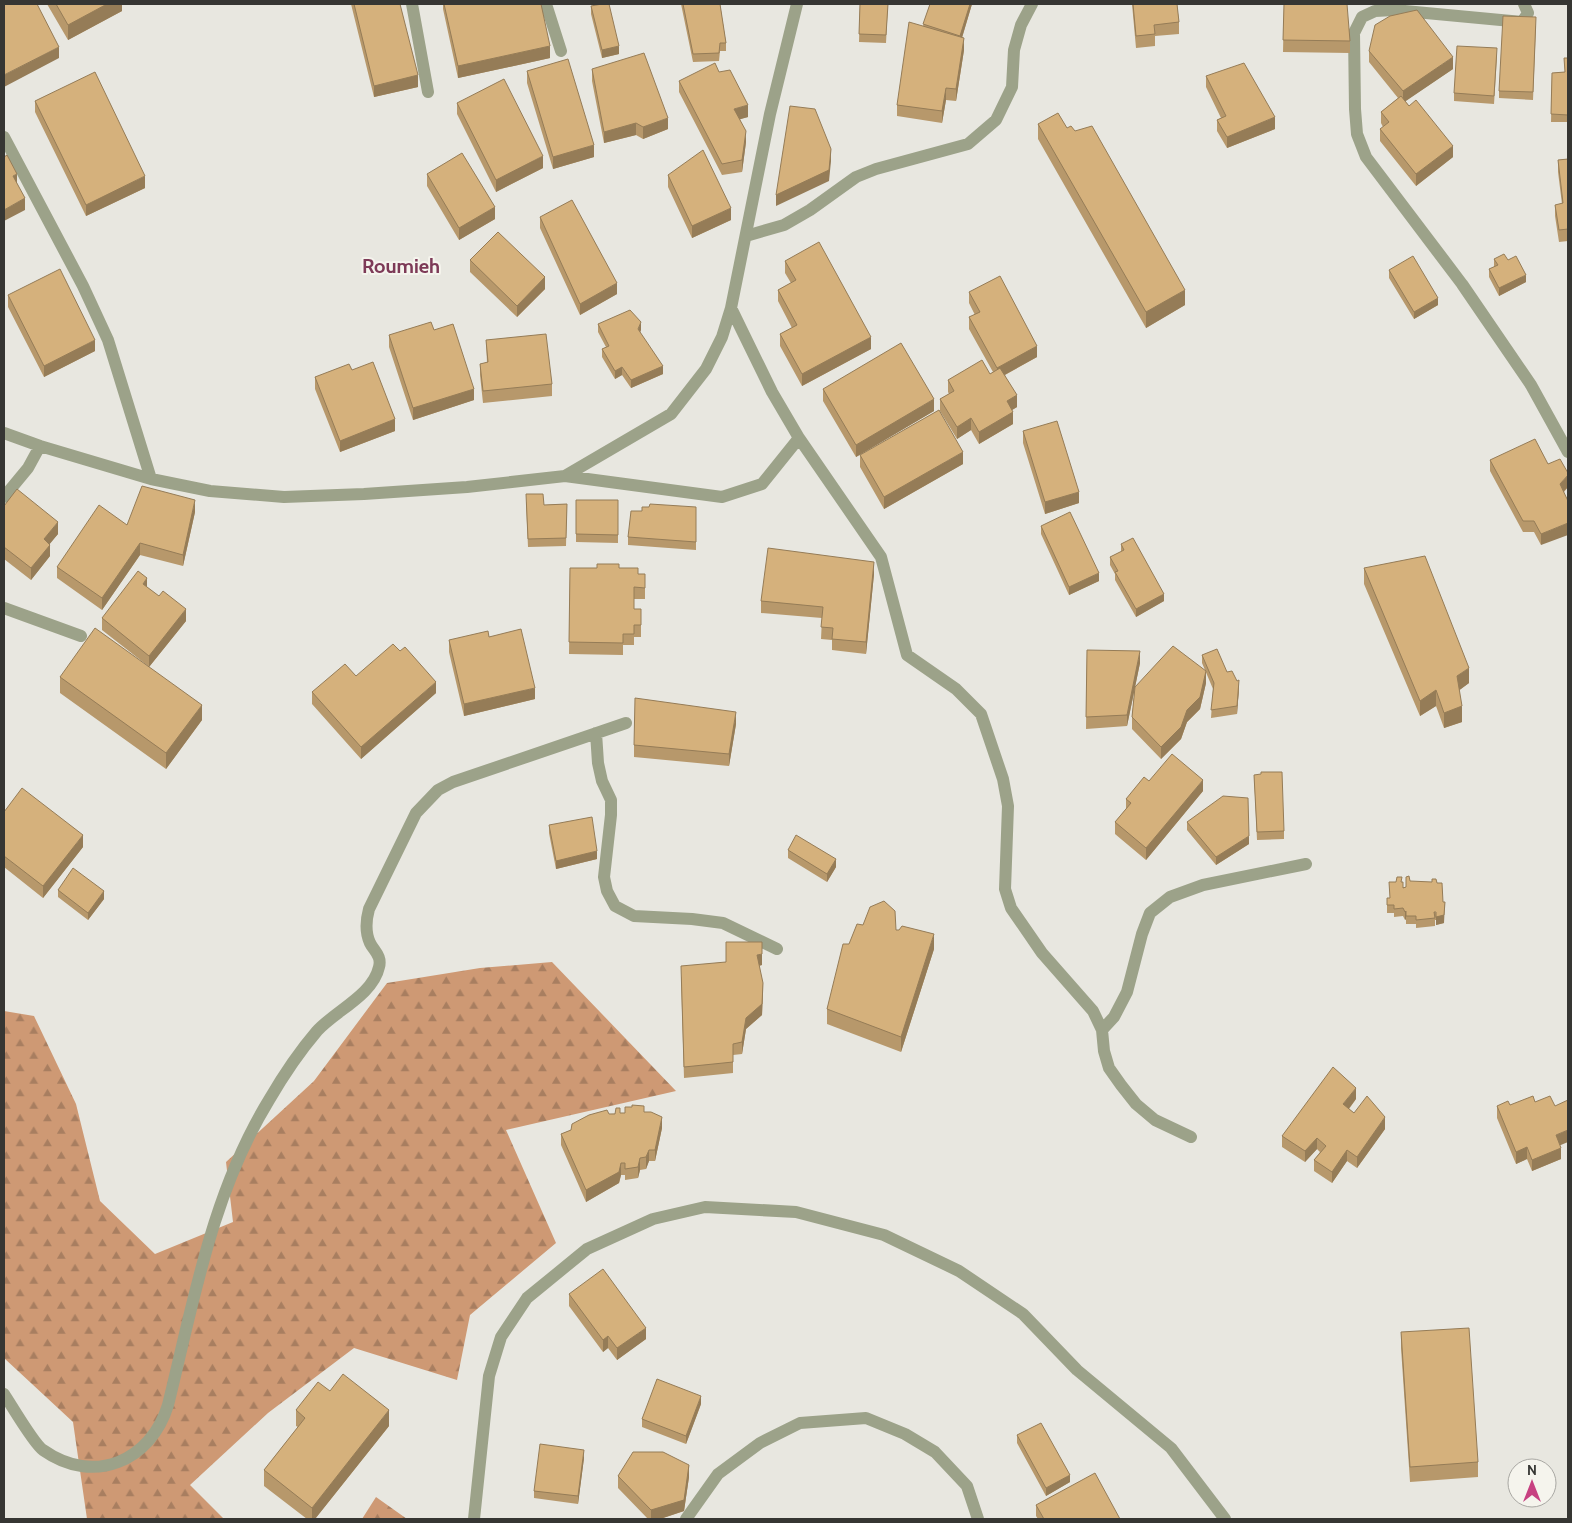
<svg xmlns="http://www.w3.org/2000/svg" width="1572" height="1523" font-family="Cabin,sans-serif">
<style>
.forest{fill:url(#forest-firs)}
.lines{fill:none;stroke-linecap:round;stroke-linejoin:round}
.minor{stroke:#9ca289;stroke-width:12}
.wall{fill:#b7986b}
.shaded-wall{fill:#957c57}
.building{fill:#d5b17c;stroke:#957c57}
.labels{text-anchor:middle;dominant-baseline:central;stroke-width:4;stroke-linejoin:round;paint-order:stroke}
.quarter-label{font-size:20px;font-weight:bold;fill:#7d3a57;stroke:#f5f4ed}
</style>
<defs>
<pattern id="forest-firs" width="22" height="20" patternUnits="userSpaceOnUse" patternTransform="scale(1.25)"><rect width="22" height="20" fill="#ce9974"/><path d="M5 1l3.5 6h-7zM16 11l3.5 6h-7z" fill="#a87e60"/></pattern>
</defs>
<rect width="100%" height="100%" fill="#e8e7e0"/>
<path class="forest" d="M552 962 676 1091 506 1130 556 1243 470 1315 457 1380 354 1348 268 1413 190 1485 224 1519H87L73 1422 4 1358V1011L34 1016 76 1104 100 1201 155 1254 233 1222 226 1162 314 1081 387 983 480 968Z
M376 1497 407 1519H362Z"/>
<g class="lines">
<path class="minor" d="M412 4 428 92
M546 4 561 51
M1524 4 1528 13 1522 22 1394 10 1375 11 1362 17 1354 33 1355 109 1357 134 1366 157 1462 284 1531 385 1568 452
M4 137 83 286 108 340 151 479 210 491 284 497 364 494 467 487 565 476 671 414 706 369 722 337 731 308 770 114 797 4
M746 236 784 225 810 210 856 177 876 169 968 144 996 120 1012 87 1014 50 1021 25 1032 4
M4 433 40 446 151 479
M799 438 881 557 907 655 956 689 981 714 1003 779 1008 806 1005 889 1011 908 1042 953 1093 1011 1102 1030 1104 1051 1109 1068 1121 1085 1136 1104 1155 1120 1191 1137
M565 476 722 497 762 484 799 438 772 392 731 308
M4 497 28 468 40 446
M4 608 81 636
M596 733 598 763 602 781 611 800V815L604 877 607 891 615 906 634 916 692 919 723 923 777 949
M1102 1030 1114 1017 1127 992 1142 934 1150 913 1170 897 1203 885 1306 864
M4 1394C12 1406 34 1444 43 1450 94 1486 151 1461 168 1405 194 1300 212 1193 269 1100 283 1076 299 1052 317 1031 335 1011 373 995 379 967 382 956 374 951 370 943 365 932 366 920 369 909L416 813 438 790 453 782 626 723
M474 1519 489 1376 501 1337 527 1298 587 1249 653 1219 705 1207 796 1212 884 1235 959 1271 1023 1314 1077 1370 1171 1448 1225 1519
M686 1519 718 1474 760 1443 800 1423 866 1418 905 1434 935 1452 967 1486 978 1519"/>
</g>
<path class="wall" d="M47 4H122V11L68 40Z
M351 4H400L418 87 374 97Z
M443 4H541L550 58 458 78 443 9Z
M681 4H720L726 43V51H720L719 61 693 62Z
M860 4H888L886 43 859 42Z
M930 4H972L962 38 964 50 956 101 946 100 942 123 897 116V105L923 26Z
M1132 4H1177L1179 22V34L1155 36V46L1136 48Z
M1284 4 1350 41V53L1283 52Z
M591 6 619 54 602 58 591 14Z
M1536 25 1533 100 1499 98V91Z
M1369 51 1453 69 1405 101 1453 157 1416 186 1380 141V129L1383 127 1381 123V112L1398 98 1369 62Z
M1497 56 1494 104 1454 101V93Z
M1564 58H1568V122H1551L1552 73 1565 72Z
M592 69 668 129 643 139 636 135 604 143 592 81Z
M527 71 594 157 553 169 527 83Z
M1206 76 1275 129 1227 148 1217 131V120L1221 118 1206 87Z
M679 81 748 117 740 119 746 142 742 172 722 175 679 92Z
M35 101 145 188 86 216 35 112Z
M457 103 543 168 496 192 457 114Z
M1038 124 1067 128 1185 305 1146 328 1038 139Z
M1568 159V241L1559 242 1555 216V205L1562 204 1558 172V160Z
M427 174 495 219 459 240 427 186Z
M668 175 731 220 692 238 668 187Z
M540 217 617 294 580 315 540 228Z
M1494 259 1508 260 1526 282 1499 296 1489 277V269L1494 267Z
M470 260 545 289 517 317 470 272Z
M785 261 871 349 802 386 780 346V334L792 328 778 301V290L791 283 785 273Z
M1389 270 1438 305 1414 319 1389 278Z
M969 292 1037 357 1005 375 1017 407 1012 410 1013 424 979 444 971 430 957 439 940 411V399L949 394 948 392V380L990 374 993 372 969 329V317L975 315 969 303Z
M8 295 95 351 44 377 8 307Z
M598 324 641 330 640 332 663 374 631 388 622 375 615 379 602 357V349L606 347 598 332Z
M434 330 474 400 413 420 389 347V335Z
M486 340 552 384V396L483 403 480 375V364L487 363Z
M352 370 395 431 340 452 315 389V377Z
M823 389 934 411 856 457 823 401Z
M1023 431 1079 503 1045 514 1023 443Z
M860 455 963 464 884 509 860 467Z
M1490 460 1548 464 1568 487 1564 492 1541 545 1534 532H1523L1490 471Z
M576 500H618V543L576 542Z
M526 502 544 505 567 504 566 546 528 547Z
M4 506 58 534 49 544 50 556 31 580 4 559Z
M696 507V550L628 545V537L642 511Z
M195 512 183 566 140 555 102 610 57 578V567L127 525Z
M1041 526 1099 581 1069 595 1041 534Z
M1121 544 1164 601 1136 617 1115 580V574L1110 565V557L1121 552Z
M570 568H619L638 574H645V599H634V609H641V637H634V645H623V655L569 654Z
M1364 568 1469 683 1459 690 1462 722 1444 728 1436 706 1420 716 1364 584Z
M874 574 866 654 832 650V640L821 639 822 618 761 613V601Z
M147 587 186 621 149 667 202 720 166 769 60 693V677L148 666 102 630V618Z
M449 640 535 699 464 716 449 652Z
M1087 650 1140 663 1135 687 1206 683 1200 709 1187 722 1181 739 1161 759 1132 729V717L1135 688 1127 726 1086 729Z
M1202 655 1227 672 1239 688 1237 714 1211 718 1213 689 1202 663Z
M312 692 436 693 361 759 312 704Z
M736 724 729 766 634 757V745Z
M1254 775 1284 831V839L1257 840Z
M1149 781 1203 791 1146 860 1115 834V822L1126 809V799Z
M4 812 83 847 43 898 4 867Z
M1187 822 1249 844 1216 865 1187 830Z
M549 825 597 859 556 869 549 833Z
M788 850 836 867 827 882 788 858Z
M1410 881 1444 923 1436 925V920H1435V926L1416 928V924H1406V919L1405 920 1403 916 1394 917V913H1387V898H1390L1402 882 1403 887H1406Z
M58 890 104 899 88 920 58 897Z
M896 930 934 949 901 1052 827 1024V1009L849 944Z
M726 942 762 965 759 966 763 995 762 1015 746 1029 742 1054 733 1055V1073L684 1078 681 977 726 962Z
M1356 1099 1349 1109 1354 1113 1385 1129 1357 1168 1347 1161 1332 1183 1314 1171V1160L1320 1152 1317 1149 1305 1162 1282 1147V1136Z
M1535 1102 1560 1145 1561 1159 1532 1171 1527 1159 1516 1164 1497 1118V1106L1510 1105Z
M632 1107 644 1112 662 1128 655 1161H649L646 1169 640 1170 638 1178 625 1180V1175H621L619 1183 586 1202 561 1145V1134L571 1130 609 1114 625 1113Z
M569 1294 646 1339 617 1360 608 1348 603 1352 569 1306Z
M1401 1332 1478 1462V1477L1410 1482 1401 1348Z
M330 1391 389 1426 315 1519H307L264 1486V1470L298 1427 296 1426V1410Z
M701 1404 686 1444 642 1427V1419Z
M1017 1435 1070 1482 1046 1496 1017 1443Z
M584 1458 578 1504 534 1498V1491Z
M618 1476 689 1477 684 1511 660 1519H648L618 1488Z
M1036 1505 1120 1519H1038L1036 1516Z"/>
<path class="shaded-wall" d="M107 4H122V11L68 40V25Z
M970 4H972L960 44V36Z
M964 38V50L956 101V89Z
M550 46V58L458 78V66Z
M619 46V54L602 58V50Z
M59 47V58L4 87V75Z
M1453 57V69L1403 103V91Z
M418 75V87L374 97V86Z
M946 88V100L942 123V111Z
M748 105V117L734 121V109Z
M1275 117V129L1227 148V137Z
M668 118V129L643 139V127Z
M636 123V135L604 143V132Z
M746 131V142L742 172V160Z
M594 145V157L553 169V157Z
M1453 146V157L1416 186V174Z
M831 149V161L829 181 776 206V195Z
M543 156V168L496 192V180Z
M17 174V186L13 176Z
M145 176V188L86 216V205Z
M25 198V210L4 221V210Z
M495 207V219L459 240V228Z
M731 208V220L692 238V226Z
M1526 275V282L1499 296V288Z
M545 277V289L517 317V306Z
M617 283V294L580 315V304Z
M1185 290V305L1146 328V312Z
M1438 298V305L1414 319V312Z
M641 322V330L638 337V329Z
M871 337V349L802 386V374Z
M95 340V351L44 377V366Z
M1037 346V357L997 379V368Z
M663 366V374L631 388V380Z
M622 367V375L615 379V371Z
M474 389V400L413 420V408Z
M1017 395V407L1007 413V401Z
M934 399V411L856 457V445Z
M1013 412V424L979 444V432Z
M971 418V430L957 439V427Z
M395 419V431L340 452V441Z
M963 452V464L884 509V497Z
M1568 475V487L1560 495V484Z
M1079 492V503L1045 514V502Z
M195 500V512L183 566V555Z
M58 522V534L44 551V539Z
M1568 523V535L1541 545V534Z
M140 543V555L102 610V598Z
M50 545V556L31 580V568Z
M874 562V574L866 654V642Z
M1099 573V581L1069 595V587Z
M147 578V590L143 584Z
M1164 594V601L1136 617V609Z
M186 609V621L149 667V656Z
M1140 651V663L1127 726V715Z
M1469 668V683L1457 692V676Z
M1206 671V683L1200 709 1187 722 1181 739 1161 759V747L1187 710Z
M1239 680V688L1237 714V706Z
M436 682V693L361 759V747Z
M535 688V699L464 716V704Z
M1436 690V706L1420 716V701Z
M202 705V720L166 769V753Z
M1462 706V722L1444 728V713Z
M736 712V724L729 766V754Z
M1203 780V791L1146 860V848Z
M83 835V847L43 898V886Z
M1249 836V844L1216 865V857Z
M597 851V859L556 869V861Z
M836 859V867L827 882V874Z
M104 891V899L88 920V913Z
M1445 902 1444 923 1436 925V917Z
M1406 911V919L1405 920V912Z
M934 934V949L901 1052V1037Z
M762 954V965L757 966V955Z
M763 983 762 1015 746 1029 742 1054V1042L746 1018Z
M1356 1088V1099L1343 1116V1104Z
M662 1117V1128L655 1161V1150Z
M1385 1117V1129L1357 1168V1157Z
M1568 1130V1142L1556 1147V1135Z
M1317 1138V1149L1305 1162V1151Z
M1527 1147V1159L1516 1164V1152Z
M1561 1148V1159L1532 1171V1160Z
M649 1150V1161L646 1169V1157Z
M1347 1150V1161L1332 1183V1172Z
M640 1158V1170L638 1178V1167Z
M621 1163V1175L619 1183 586 1202V1190Z
M646 1328V1339L617 1360V1348Z
M608 1336V1348L603 1352V1340Z
M701 1396V1404L686 1444V1436Z
M389 1410V1426L315 1519H312V1508Z
M584 1450V1458L578 1504V1496Z
M689 1465V1477L684 1511 660 1519H651V1510Z
M1070 1475V1482L1046 1496V1488Z"/>
<path class="building" d="M4 4H37L59 47 4 75Z
M56 4H107L68 25Z
M354 4H400L418 75 374 86Z
M444 4H541L550 46 458 66Z
M602 4H609L619 46 602 50 591 6Z
M683 4H720L726 43H720L719 53 693 54Z
M860 4H888L886 35 859 34Z
M930 4H970L960 36 923 24Z
M1133 4H1177L1179 22 1154 25 1155 34 1136 36Z
M1284 4H1347L1350 41 1283 40Z
M1417 10 1453 57 1403 91 1369 51 1375 25 1390 16Z
M1503 16 1536 17 1533 92 1499 91Z
M909 22 964 38 956 89 946 88 942 111 897 105Z
M1457 46 1497 48 1494 96 1454 93Z
M644 53 668 118 643 127 636 123 604 132 592 69Z
M1564 58H1568V115L1551 114 1552 73 1565 72Z
M568 59 594 145 553 157 527 71Z
M715 63 719 72 730 70 748 105 734 109 746 131 742 160 722 164 679 81Z
M1244 63 1275 117 1227 137 1217 120 1226 116 1206 76Z
M95 72 145 176 86 205 35 101Z
M504 79 543 156 496 180 457 103Z
M1401 96 1409 106 1416 100 1453 146 1416 174 1380 129 1389 122 1381 112Z
M790 106 815 109 831 149 829 170 776 195Z
M1058 113 1067 128 1071 126 1075 131 1092 126 1185 290 1146 312 1038 124Z
M703 150 731 208 692 226 668 175Z
M462 153 495 207 459 228 427 174Z
M7 155 17 174 13 176 25 198 4 210V157Z
M1568 159V229L1559 230 1555 205 1563 203 1558 160Z
M572 200 617 283 580 304 540 217Z
M498 232 545 277 517 306 470 260Z
M819 242 871 337 802 374 780 334 797 325 778 290 796 280 785 261Z
M1504 254 1508 260 1516 256 1526 275 1499 288 1489 269 1498 265 1494 259Z
M1413 256 1438 298 1414 312 1389 270Z
M60 269 95 340 44 366 8 295Z
M1000 276 1037 346 997 368 969 317 980 312 969 292Z
M630 310 641 322 638 329 663 366 631 380 622 367 615 371 602 349 609 346 598 324Z
M431 322 434 330 453 324 474 389 413 408 389 335Z
M546 334 552 384 483 391 480 364 488 362 486 340Z
M901 343 934 399 856 445 823 389Z
M982 360 990 374 1000 368 1017 395 1007 401 1013 412 979 432 971 418 957 427 940 399 954 391 948 380Z
M373 362 395 419 340 441 315 377 349 364 352 370Z
M939 410 963 452 884 497 860 455Z
M1057 421 1079 492 1045 502 1023 431Z
M1535 439 1548 464 1560 459 1568 473V475L1560 484 1568 501V523L1541 534 1534 521H1523L1490 460Z
M142 486 195 500 183 555 140 543 102 598 57 567 99 505 127 525Z
M17 489 58 522 44 539 50 545 31 568 4 547V506Z
M526 494H543L544 505 567 504 566 538 528 539Z
M576 500H618V535L576 534Z
M650 504 696 507V542L628 537 631 511H642V507H649Z
M1070 512 1099 573 1069 587 1041 526Z
M1133 538 1164 594 1136 609 1115 572 1118 571 1110 557 1124 550 1121 544Z
M768 548 874 562 866 642 832 639 833 628 821 627 823 607 761 601Z
M1425 556 1469 668 1457 676 1462 706 1444 713 1436 690 1420 701 1364 568Z
M597 564H619V568H638V574H645V588L634 587V609H641V625H634V634H623V643L569 642 570 568H597Z
M138 571 147 578 143 584 159 596 163 591 186 609 149 656 102 618Z
M95 628 202 705 166 753 60 677Z
M521 629 535 688 464 704 449 640 488 631 489 637Z
M393 644 400 651 405 647 436 682 361 747 312 692 345 664 356 676Z
M1173 646 1206 671 1200 697 1187 710 1181 727 1161 747 1132 717 1135 687Z
M1217 649 1227 672 1232 671 1237 681 1239 680 1237 706 1211 710 1214 683 1202 655Z
M1087 650 1140 651 1127 715 1086 717Z
M635 698 736 712 729 754 634 745Z
M1172 754 1203 780 1146 848 1115 822 1131 803 1126 799 1144 777 1149 781Z
M1261 772H1282L1284 831 1257 832 1254 775 1261 774Z
M22 788 83 835 43 886 4 856V812Z
M1223 796 1248 798 1249 836 1216 857 1187 822Z
M592 817 597 851 556 861 549 825Z
M796 835 836 859 827 874 788 850Z
M73 868 104 891 88 913 58 890Z
M1409 876 1410 881 1432 882V879H1436L1437 883H1442L1443 902H1445L1444 915 1436 917V912H1434L1435 918 1416 920V916H1406V911L1405 912 1403 908 1394 909V905H1387V898H1390L1389 882H1396L1397 877H1402L1401 882H1403V888L1406 887V877Z
M884 901 895 911 896 930H899L902 926 934 934 901 1037 827 1009 843 944H849L857 924 863 925 870 907Z
M726 942H762V954L757 955 763 983 762 1004 746 1018 742 1042 733 1044V1062L684 1067 681 966 726 962Z
M1333 1067 1356 1088 1343 1104 1354 1113 1367 1096 1385 1117 1357 1157 1347 1150 1332 1172 1314 1160 1326 1146 1317 1138 1305 1151 1282 1136Z
M1533 1096 1535 1102 1550 1096 1555 1106 1568 1100V1130L1556 1135 1561 1148 1532 1160 1527 1147 1516 1152 1497 1106 1508 1101 1510 1105Z
M632 1105 644 1106V1112H651L662 1117 655 1150H649L646 1157 640 1158 638 1167 625 1169V1163H621L619 1172 586 1190 561 1134 571 1130 572 1124 589 1115 607 1110 609 1114H615L616 1108H620V1113H625V1107H632Z
M603 1269 646 1328 617 1348 608 1336 603 1340 569 1294Z
M1469 1328 1478 1462 1410 1467 1401 1332Z
M343 1374 389 1410 312 1508 264 1470 305 1418 296 1410 318 1382 330 1391Z
M657 1379 701 1396 686 1436 642 1419Z
M1041 1423 1070 1475 1046 1488 1017 1435Z
M540 1444 584 1450 578 1496 534 1491Z
M633 1452H663L689 1465 684 1500 651 1510 618 1476Z
M1095 1473 1120 1519H1044L1036 1505Z"/>
<g class="labels">
<g class="quarter-label">
<text x="401" y="266">Roumieh</text>
</g>
</g>
<rect width="1572" height="1523" fill="none" stroke="#363633" stroke-width="10"/>
<g transform="translate(1532 1483)"><circle r="24" fill="#f5f4ed" stroke="#a9a8a3"/>
<path d="M0-4L9 19L0 12L-9 19Z" fill="#c74181"/>
<text y="-8" font-size="14" font-weight="bold" text-anchor="middle" fill="#363633">N</text>
</g>
</svg>
